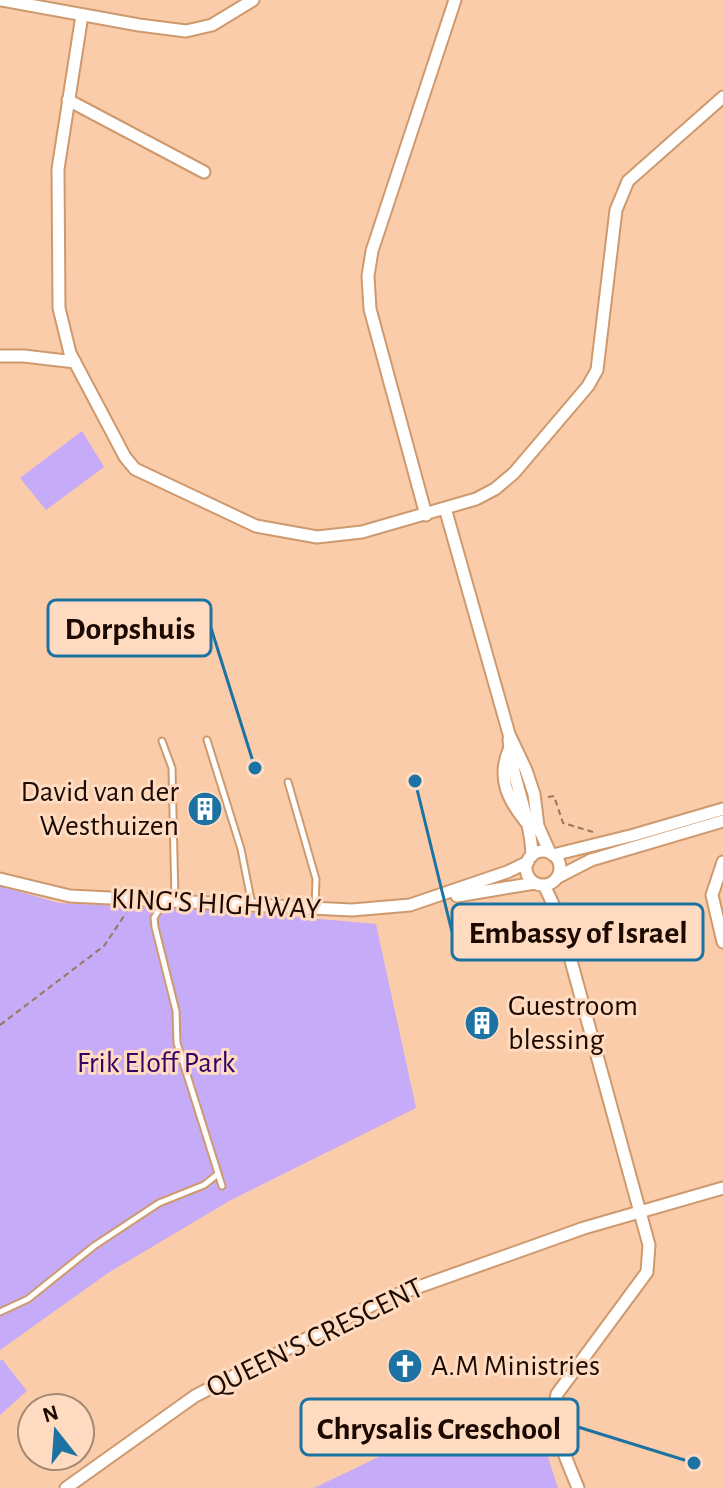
<svg xmlns="http://www.w3.org/2000/svg" width="723" height="1488" font-family="'Alegreya Sans',sans-serif">
<style>
.green{fill:#c5abf8}
.lines{fill:none;stroke-linecap:round;stroke-linejoin:round}
.lane-casing{stroke:#cf996e;stroke-width:9}
.street-casing{stroke:#cf996e;stroke-width:15}
.path{stroke:#98765e;stroke-width:2;stroke-dasharray:6 4;stroke-linecap:butt}
.lane{stroke:#fff;stroke-width:5}
.street{stroke:#fff;stroke-width:11}
.labels{text-anchor:middle;dominant-baseline:central;stroke-width:6;stroke-linejoin:round;paint-order:stroke}
.poi-label{font-size:30px;fill:#1c0900;stroke:#ffdcc1;text-anchor:start}
.street-label{font-size:30px;fill:#1c0900;stroke:#ffdcc1}
.park-label{font-size:30px;fill:#360166;stroke:#ffdcc1}
.leader{fill:none;stroke:#1c72a2;stroke-width:3}
.callout-dot{fill:#1c72a2;stroke:#ffdcc1;stroke-width:3}
.callout{fill:#ffdcc1;stroke:#1c72a2;stroke-width:3}
.callout-label{font-size:32px;text-anchor:middle;font-weight:bold;fill:#1c0900}
</style>
<rect width="100%" height="100%" fill="#facca9"/>
<path class="green" d="M82 431 104 467 46 510 20 478Z
M0 886 59 903 230 911 376 924 416 1108 231 1200 108 1273 0 1350Z
M2 1359 27 1391 0 1415V1361Z
M514 1406 535 1417 558 1488H314L468 1414Z"/>
<g class="lines">
<defs>
<path id="lane" d="M207 740 241 849 252 905
M162 741 172 768 175 901
M288 782 316 879 315 906
M163 903 154 918 155 927 176 1011 177 1043 222 1186
M0 1312 28 1299 94 1246 159 1203 204 1185 218 1174"/>
<path id="street" d="M2 0 139 25 186 31 212 25 253 0
M82 15 58 169 59 308 70 353 125 457 135 469 256 526 317 537 362 532 476 499 495 489 514 473 588 386 597 370 616 210 628 181 723 97
M68 100 204 172
M0 356H24L75 362
M445 508 509 734 526 770 534 794 538 826 550 853
M426 515 370 309 368 276 372 251 455 0
M509 739C511 779 531 816 532 856
M509 750C497 778 508 800 526 822
M526 868a17 17 0 1 1 34 0a17 17 0 1 1-34 0Z
M553 855 634 835 723 809
M723 862 712 895 723 942
M558 877 591 860 723 821
M0 879 70 896 352 910 410 905 507 872 528 862
M544 885 559 917 649 1245 647 1272 557 1394C549 1425 567 1460 578 1488
M457 896 535 883
M66 1488 195 1396 382 1300 584 1228 723 1188"/>
</defs>
<use href="#lane" class="lane-casing"/>
<use href="#street" class="street-casing"/>
<path class="path" d="M548 797 554 796 563 823 593 832
M0 1025 104 946 126 913"/>
<use href="#lane" class="lane"/>
<use href="#street" class="street"/>
</g>
<defs>
<symbol id="building-disc" viewBox="-11 -11 22 22"><circle r="9.5" fill="#1c72a2" stroke="#ffdcc1"/><path d="M-4-6H4V6H1V3H-1V6H-4ZM-2.5-4.3h1.7v1.8h-1.7ZM.8-4.3h1.7v1.8H.8ZM-2.5-1h1.7V.8h-1.7ZM.8-1h1.7V.8H.8Z" fill="#fff"/></symbol>
<symbol id="church-disc" viewBox="-11 -11 22 22"><circle r="9.5" fill="#1c72a2" stroke="#ffdcc1"/><path d="M-1.2-6h2.4v3.5h3.3v2.4h-3.3V6h-2.4V-.1h-3.3v-2.4h3.3Z" fill="#fff"/></symbol>
</defs>
<g fill-rule="evenodd">
<use href="#building-disc" x="185" y="789" width="40" height="40"/>
<use href="#building-disc" x="462" y="1003" width="40" height="40"/>
<use href="#church-disc" x="385" y="1346" width="40" height="40"/>
</g>
<g class="labels">
<g class="poi-label">
<text x="179" y="792" text-anchor="end">David van der<tspan x="179" dy="34">Westhuizen</tspan></text>
<text x="508" y="1006">Guestroom<tspan x="508" dy="34">blessing</tspan></text>
<text x="431" y="1366">A.M Ministries</text>
</g>
<g class="street-label">
<text transform="translate(216 904) rotate(3)">KING'S HIGHWAY</text>
<text transform="translate(315 1338) rotate(-26)">QUEEN'S CRESCENT</text>
</g>
<g class="park-label">
<text x="156" y="1063">Frik Eloff Park</text>
</g>
</g>
<path class="leader" d="M255 768L211 628M415 781L452 932M694 1463L578 1427"/>
<g class="callout-dot">
<circle cx="255" cy="768" r="8"/>
<circle cx="415" cy="781" r="8"/>
<circle cx="694" cy="1463" r="8"/>
</g>
<g class="callout">
<rect x="48" y="600" width="163" height="56" rx="8"/>
<rect x="452" y="904" width="251" height="56" rx="8"/>
<rect x="301" y="1399" width="277" height="56" rx="8"/>
</g>
<g class="callout-label">
<text x="130" y="639">Dorpshuis</text>
<text x="578" y="943">Embassy of Israel</text>
<text x="439" y="1439">Chrysalis Creschool</text>
</g>
<g transform="translate(56 1432) rotate(343)"><circle r="38" fill="#ffdcc1" stroke="#a48874" stroke-width="2"/>
<path d="M0-6L14 30L0 20L-14 30Z" fill="#1c72a2"/>
<text y="-12" font-size="22" font-weight="bold" text-anchor="middle" fill="#1c0900">N</text>
</g>
</svg>
